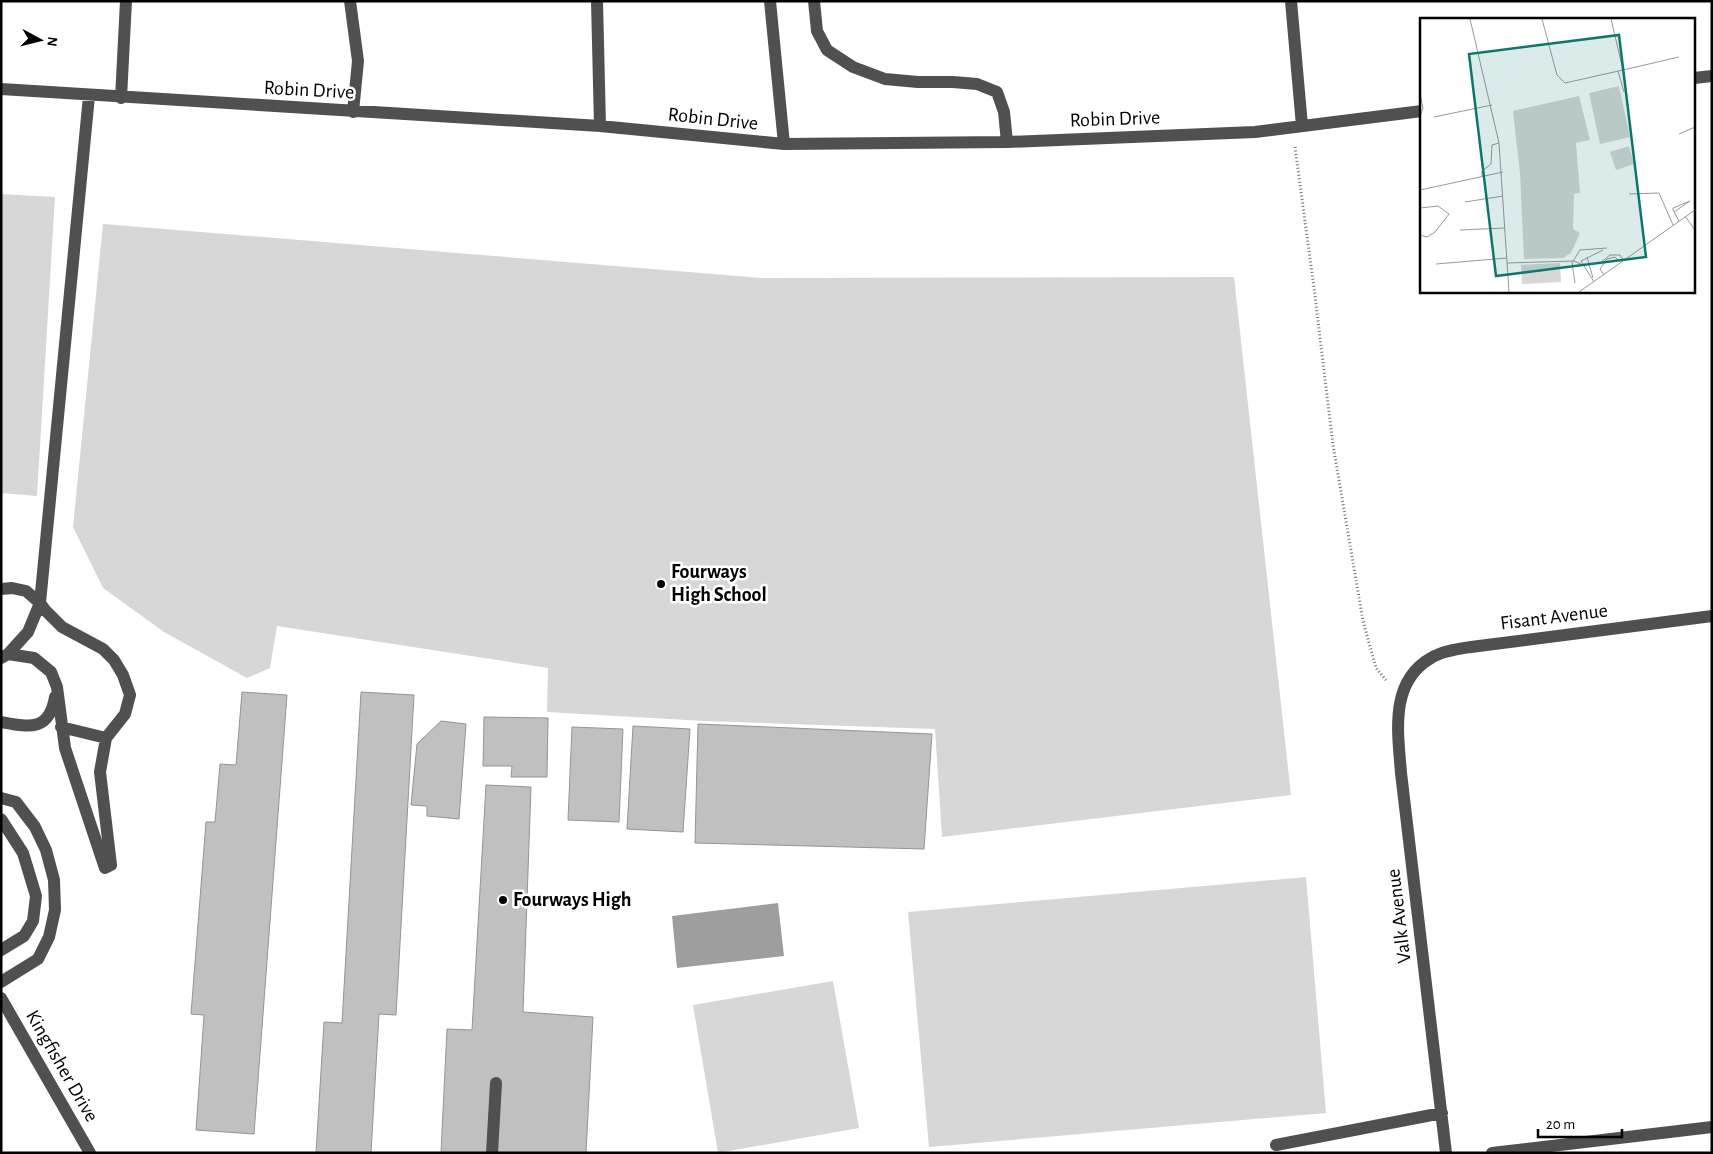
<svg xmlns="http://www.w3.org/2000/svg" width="1713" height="1154" font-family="'Alegreya Sans',sans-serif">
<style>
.green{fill:#d7d7d7}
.water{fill:#9e9e9e}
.building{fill:#c0c0c0;stroke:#949494}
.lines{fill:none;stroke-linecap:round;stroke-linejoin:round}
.path{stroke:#727272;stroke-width:3;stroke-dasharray:1 2.5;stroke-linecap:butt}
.minor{stroke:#505050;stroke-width:12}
.poi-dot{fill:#000;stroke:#fff;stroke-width:2}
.labels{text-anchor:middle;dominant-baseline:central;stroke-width:5;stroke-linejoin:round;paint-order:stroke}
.street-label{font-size:20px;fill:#000;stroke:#fff}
.poi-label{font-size:20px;font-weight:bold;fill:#000;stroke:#fff;text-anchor:start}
.inset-road{fill:none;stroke:#999;stroke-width:1}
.view{fill:#0f766e;fill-opacity:0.15;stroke:#0f766e;stroke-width:2.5}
.inset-edge{fill:none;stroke:#000;stroke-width:2.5}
</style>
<rect width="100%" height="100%" fill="#fff"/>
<path class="green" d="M1 194 55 197 37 496 1 493Z
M103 224 762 278 1234 277 1291 795 942 837 935 729 704 721 547 712 548 668 277 626 270 668 247 678 164 632 103 588 73 527Z
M1306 877 1326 1113 929 1147 908 912Z
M833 981 859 1128 718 1153 693 1005Z"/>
<path class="water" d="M778 903 784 956 677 968 672 916Z"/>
<path class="building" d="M242 692 287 695 254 1134 196 1130 204 1015 191 1014 206 822H215L220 764 236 765Z
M361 692 414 695 396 1015 379 1014 371 1153H316L324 1022 342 1023Z
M484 717 548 718 547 777H511L512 766H483Z
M441 721 466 724 459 819 427 816V806L411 805 417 744Z
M698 724 932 734 924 849 695 843Z
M633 726 690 729 683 832 627 829Z
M572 727 623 729 619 822 568 820Z
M486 785 531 787 523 1012 593 1017 586 1153H441L447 1029 472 1030Z"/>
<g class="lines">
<path class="path" d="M1295 147 1314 288 1333 445 1363 621 1376 668 1386 680"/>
<path class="minor" d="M350 1 358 61 353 112
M597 1 600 126
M770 1 784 144
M814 1 817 31 827 50 853 67 885 79 918 82H953L977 84 997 92 1004 112 1007 142
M1291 1 1302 126
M1694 78 1712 76
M1 89 600 126 784 144 1007 142 1255 132 1422 111
M121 98 126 1
M1 589 12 588 26 591 40 603 45 610 62 627 103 649 114 660 123 675 130 695 125 714 106 738 100 772 111 865 105 868 65 748 57 687 51 672 34 658 8 654 1 658
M8 654 28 632 40 603 89 96
M1 722C29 727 49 732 55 697
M61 727 106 738
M1 798 16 802 35 827 46 850 54 880 55 910 49 937 38 959 1 982
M1 819 23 853 36 896 33 921 24 936 1 950
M1 998 90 1153
M1276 1145 1442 1113
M492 1153 496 1083
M1446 1153 1401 773C1398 733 1389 682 1431 658 1442 651 1458 649 1471 647L1712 616
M1492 1153 1712 1127"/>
</g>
<g class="poi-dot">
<circle cx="661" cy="584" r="5"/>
<circle cx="503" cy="900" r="5"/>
</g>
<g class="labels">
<g class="street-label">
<text transform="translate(309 90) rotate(3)">Robin Drive</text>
<text transform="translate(713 119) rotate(6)">Robin Drive</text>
<text transform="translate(1115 119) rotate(-2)">Robin Drive</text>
<text transform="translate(1554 617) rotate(-7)">Fisant Avenue</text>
<text transform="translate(1399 916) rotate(-97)">Valk Avenue</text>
<text transform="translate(62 1066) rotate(60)">Kingfisher Drive</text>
</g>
<g class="poi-label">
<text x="671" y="572">Fourways<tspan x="671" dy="23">High School</tspan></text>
<text x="513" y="900">Fourways High</text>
</g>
</g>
<g transform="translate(1420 18)">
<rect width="275" height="275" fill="#fff"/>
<path d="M199 68 210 119 180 126 169 75ZM159 78 170 122 156 125 160 175 154 176 153 211 160 215 151 235 143 240 104 241 100 155 93 93ZM209 128 214 146 196 152 190 134ZM140 245 141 264 102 266 101 247Z" fill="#d7d7d7"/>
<path class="inset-road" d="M50 1 79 125 89 274M122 1 137 57 145 65 203 52 191 1M203 52 259 39M198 53 204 74M0 76 3 90 0 98M14 99 72 87M259 116 275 109M62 158V153L71 146 72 127 79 125M0 172 83 154M209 176 239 175 253 207M45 184 83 178M0 190 18 188 29 196 15 214 7 219 0 217M254 194 270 183 253 190V192L259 203M265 198 275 212M40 212 85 210M167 239 173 260M87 245 154 243 161 246M16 246 87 240M179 246 190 237H200L204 243M184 257 180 251 187 241 195 239 201 245M174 264 161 243 183 232M155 265 152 245 160 232 187 230M159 274 275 192"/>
<path class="view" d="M199 17 226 239 76 258 49 36Z"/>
<rect width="275" height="275" class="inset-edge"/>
</g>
<rect width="1713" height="1154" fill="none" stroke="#000000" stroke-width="5"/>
<g transform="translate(40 40) rotate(97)" stroke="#ffffff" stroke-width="4" paint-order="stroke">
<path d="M0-4L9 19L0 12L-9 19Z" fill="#000000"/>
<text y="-8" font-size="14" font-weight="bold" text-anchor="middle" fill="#000000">N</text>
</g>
<path d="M1538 1129v8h84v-8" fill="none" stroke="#000000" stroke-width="2.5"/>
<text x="1546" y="1129" font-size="15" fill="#000000" stroke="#ffffff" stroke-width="4" paint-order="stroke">20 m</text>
</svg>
